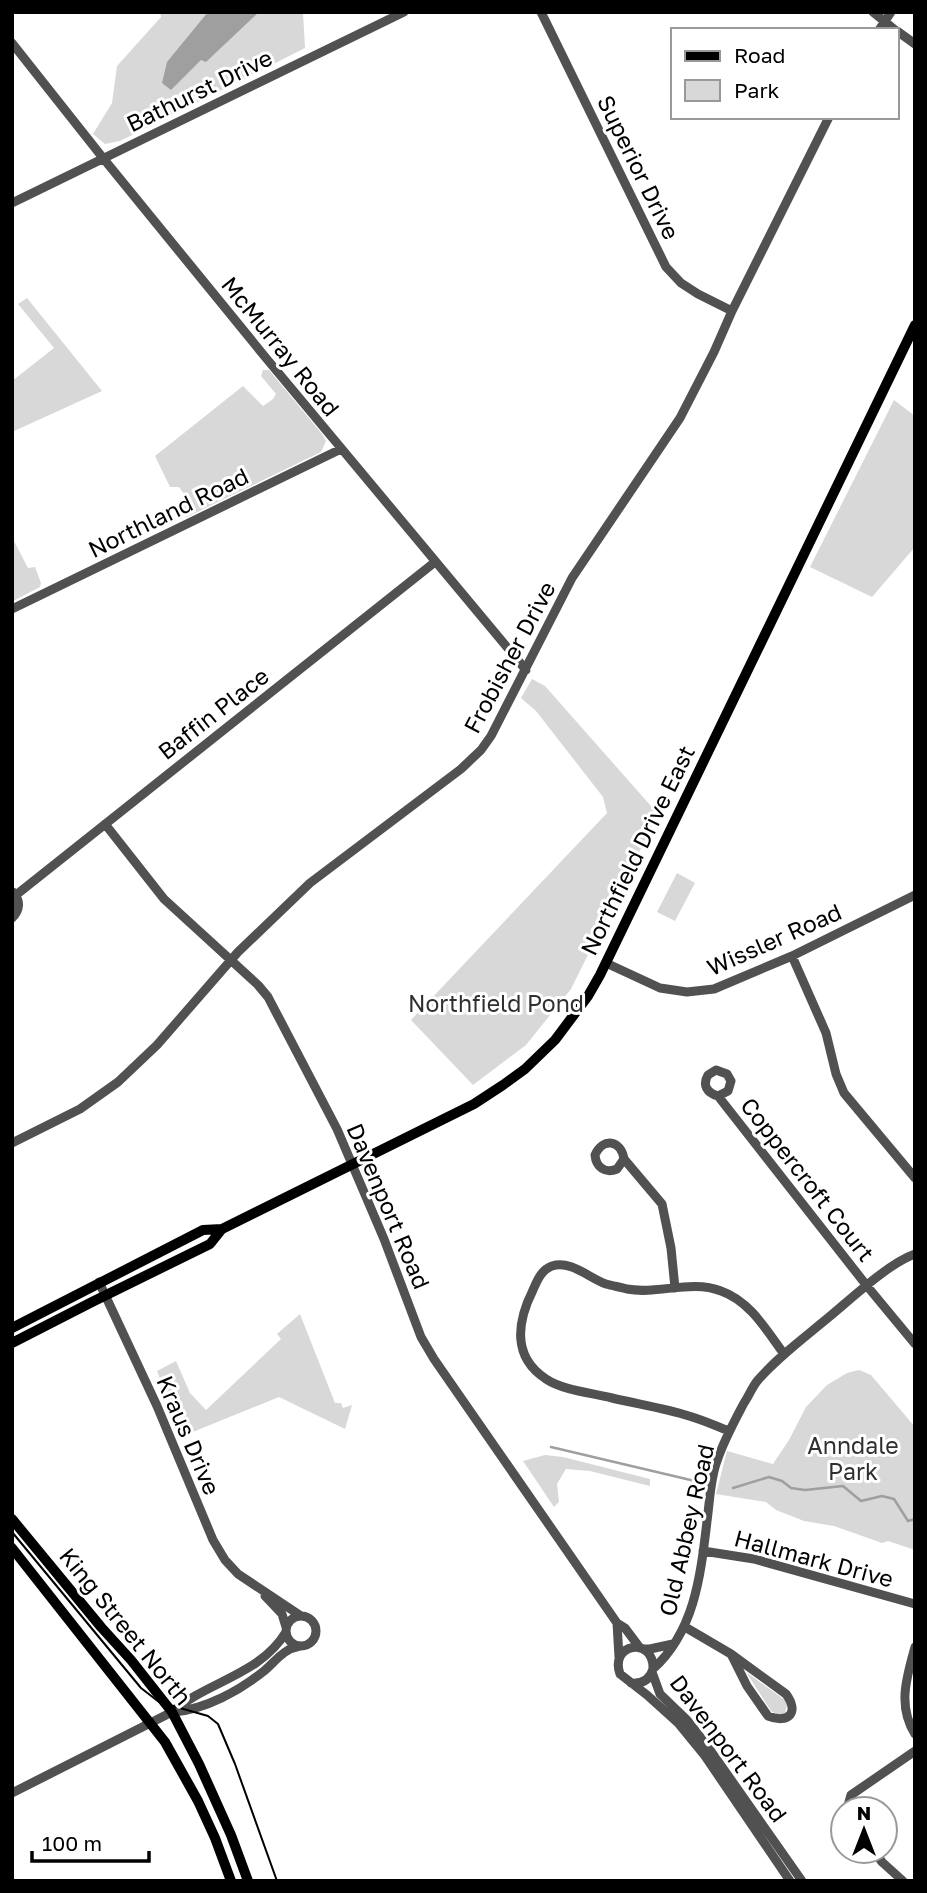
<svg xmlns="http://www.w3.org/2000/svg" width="927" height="1893" font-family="'Golos Text',sans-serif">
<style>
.green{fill:#d8d8d8}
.water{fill:#9f9f9f}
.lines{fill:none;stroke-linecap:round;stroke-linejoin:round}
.stream{stroke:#9f9f9f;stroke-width:2.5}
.minor{stroke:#515151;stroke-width:9}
.major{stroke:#000;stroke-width:10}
.tram{stroke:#000;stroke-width:2}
.labels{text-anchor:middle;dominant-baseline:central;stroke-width:6;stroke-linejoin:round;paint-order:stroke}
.street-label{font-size:23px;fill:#000;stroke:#fff}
.park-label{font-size:23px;fill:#2f2f2f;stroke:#fff}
</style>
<rect width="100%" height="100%" fill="#fff"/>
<path class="green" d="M160 12H303L305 48 120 141 105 144 93 134 112 103 117 66 161 17Z
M27 298 102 391 12 432V381L54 348 18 304Z
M263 370H269L322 434 326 441 321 452 187 517 181 515 177 504 187 498 179 487H170L155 456 243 386 263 406 273 399 276 394 261 376Z
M894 400 915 416V547L872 597 810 567Z
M12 537 28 568 35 567 41 583 40 587 13 601Z
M532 679 545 686 658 814 571 989 526 1045 473 1085 411 1020 607 813 603 797 536 711 521 698Z
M677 873 695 883 675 921 657 912Z
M300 1314 335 1403H341L343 1408 352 1405 345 1429 279 1397 183 1436 157 1371 176 1361 190 1393 206 1410 281 1339 277 1334Z
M859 1370 871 1375 915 1427V1550L888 1541 882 1543 834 1526 804 1521 776 1510 766 1502 716 1494 727 1451 773 1464 789 1440 806 1407 827 1385 847 1373Z
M545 1455 563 1457 650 1479V1486L590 1471 566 1469 557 1484 559 1502 554 1507 523 1461Z
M746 1672 785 1700 787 1705 785 1713 779 1715 771 1711Z"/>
<path class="water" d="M208 12H259L206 62 201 60 171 90 162 83 167 62Z"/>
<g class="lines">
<path class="stream" d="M551 1447 699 1482
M733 1488 769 1477 782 1481 791 1488 805 1490 843 1486 861 1501 882 1496 894 1499 908 1521 915 1519"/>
<path class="minor" d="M541 12 666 267 681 283 698 294 732 311
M873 12 895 30
M879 30 891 12
M897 31 915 44
M12 43 103 158 266 358 526 670
M12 203 404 12
M12 609 341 449
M105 824 164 899 258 985 268 997 337 1129 384 1239 421 1337 434 1359 617 1623 625 1628 640 1648
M16 895 435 562
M12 918C20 910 21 901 13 892
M792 956 826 1033 836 1074 844 1093 915 1178
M606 963 660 988 687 992 714 989 792 956 915 895
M718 1096 728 1091 731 1081 727 1074 716 1070 708 1075C702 1085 707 1093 718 1096L867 1286 915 1344
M12 1143 80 1109 118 1082 157 1045 238 952 310 883 461 769 481 750 491 736 572 578 680 418 714 352 732 311 829 117
M624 1159 617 1169C605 1174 596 1167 595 1155 603 1137 621 1140 624 1159L662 1204 671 1248 675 1288
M99 1282 157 1406 213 1540 225 1560 238 1574 301 1616
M729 1431C716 1426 703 1420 689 1416 664 1408 637 1404 612 1398 592 1393 562 1390 546 1379 512 1357 517 1322 533 1290 537 1281 541 1270 552 1266 571 1260 589 1278 606 1284 613 1286 620 1287 627 1289 658 1295 691 1279 721 1291 750 1301 767 1331 784 1354
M703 1551 754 1559 915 1604
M265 1596 282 1614 286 1627
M286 1631a15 15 0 1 1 30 0a15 15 0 1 1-30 0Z
M617 1623 619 1657
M685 1627 731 1654 786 1694C800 1713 788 1724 768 1716L747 1686 731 1654
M915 1647C907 1676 897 1706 915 1734
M644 1649H650L673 1644
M653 1669C697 1629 701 1570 708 1513 710 1496 711 1477 717 1461 724 1440 734 1422 744 1403 749 1396 752 1387 758 1380 779 1356 805 1337 829 1317 852 1298 889 1263 915 1254
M652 1672 660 1694 687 1720 708 1747 802 1881
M631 1683C642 1684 650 1680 653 1669 654 1636 609 1643 620 1674L647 1695 678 1723 705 1756 790 1881
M174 1712C206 1709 239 1691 264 1671 276 1661 283 1649 300 1646
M12 1793 172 1712C208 1681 260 1675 286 1632
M847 1809 851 1795 915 1751
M874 1851 882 1862 903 1881"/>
<path class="major" d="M12 1328 203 1230 222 1229 474 1104 503 1085 525 1069 555 1040 588 996 600 975 915 325
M12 1343 92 1302 210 1244 222 1229
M12 1519 101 1627 131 1660 172 1712 199 1764 231 1835 248 1881
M12 1548 165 1742 198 1801 215 1838 231 1881"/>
<path class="tram" d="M12 1532 141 1688 159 1702 208 1716 218 1724 235 1764 277 1881"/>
</g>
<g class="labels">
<g class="street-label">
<text transform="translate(199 90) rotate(-26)">Bathurst Drive</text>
<text transform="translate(639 167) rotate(64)">Superior Drive</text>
<text transform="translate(281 346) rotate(51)">McMurray Road</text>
<text transform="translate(168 512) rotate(-26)">Northland Road</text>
<text transform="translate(509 657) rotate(-62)">Frobisher Drive</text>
<text transform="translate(213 713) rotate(-38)">Baffin Place</text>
<text transform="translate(637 850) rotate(-64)">Northfield Drive East</text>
<text transform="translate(774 939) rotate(-24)">Wissler Road</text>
<text transform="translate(808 1179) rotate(52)">Coppercroft Court</text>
<text transform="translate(389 1206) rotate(67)">Davenport Road</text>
<text transform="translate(189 1435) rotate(67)">Kraus Drive</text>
<text transform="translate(686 1530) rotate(-77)">Old Abbey Road</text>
<text transform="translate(814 1558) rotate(15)">Hallmark Drive</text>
<text transform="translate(126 1626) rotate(51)">King Street North</text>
<text transform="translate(729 1748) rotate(53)">Davenport Road</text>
</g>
<g class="park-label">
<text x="496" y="1003">Northfield Pond</text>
<text x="853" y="1445">Anndale<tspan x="853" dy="26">Park</tspan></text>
</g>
</g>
<rect width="927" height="1893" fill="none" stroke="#000000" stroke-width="28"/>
<rect x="671" y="28" width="228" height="91" fill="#ffffff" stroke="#999999" stroke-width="2"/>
<rect x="685" y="51" width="35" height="10" fill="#000000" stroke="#999999" stroke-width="2"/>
<text x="734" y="63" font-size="21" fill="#000000">Road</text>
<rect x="685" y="80" width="35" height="21" fill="#d8d8d8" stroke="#999999" stroke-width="2"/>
<text x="734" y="98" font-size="21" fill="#000000">Park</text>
<g transform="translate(864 1830)"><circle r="33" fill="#ffffff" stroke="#999999" stroke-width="2"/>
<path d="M0-5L12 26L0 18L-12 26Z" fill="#000000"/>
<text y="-10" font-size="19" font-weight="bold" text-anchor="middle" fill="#000000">N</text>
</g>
<path d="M32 1851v10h117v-10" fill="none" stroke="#000000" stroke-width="3.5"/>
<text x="42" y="1851" font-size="21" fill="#000000" stroke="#ffffff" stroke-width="5" paint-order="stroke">100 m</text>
</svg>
